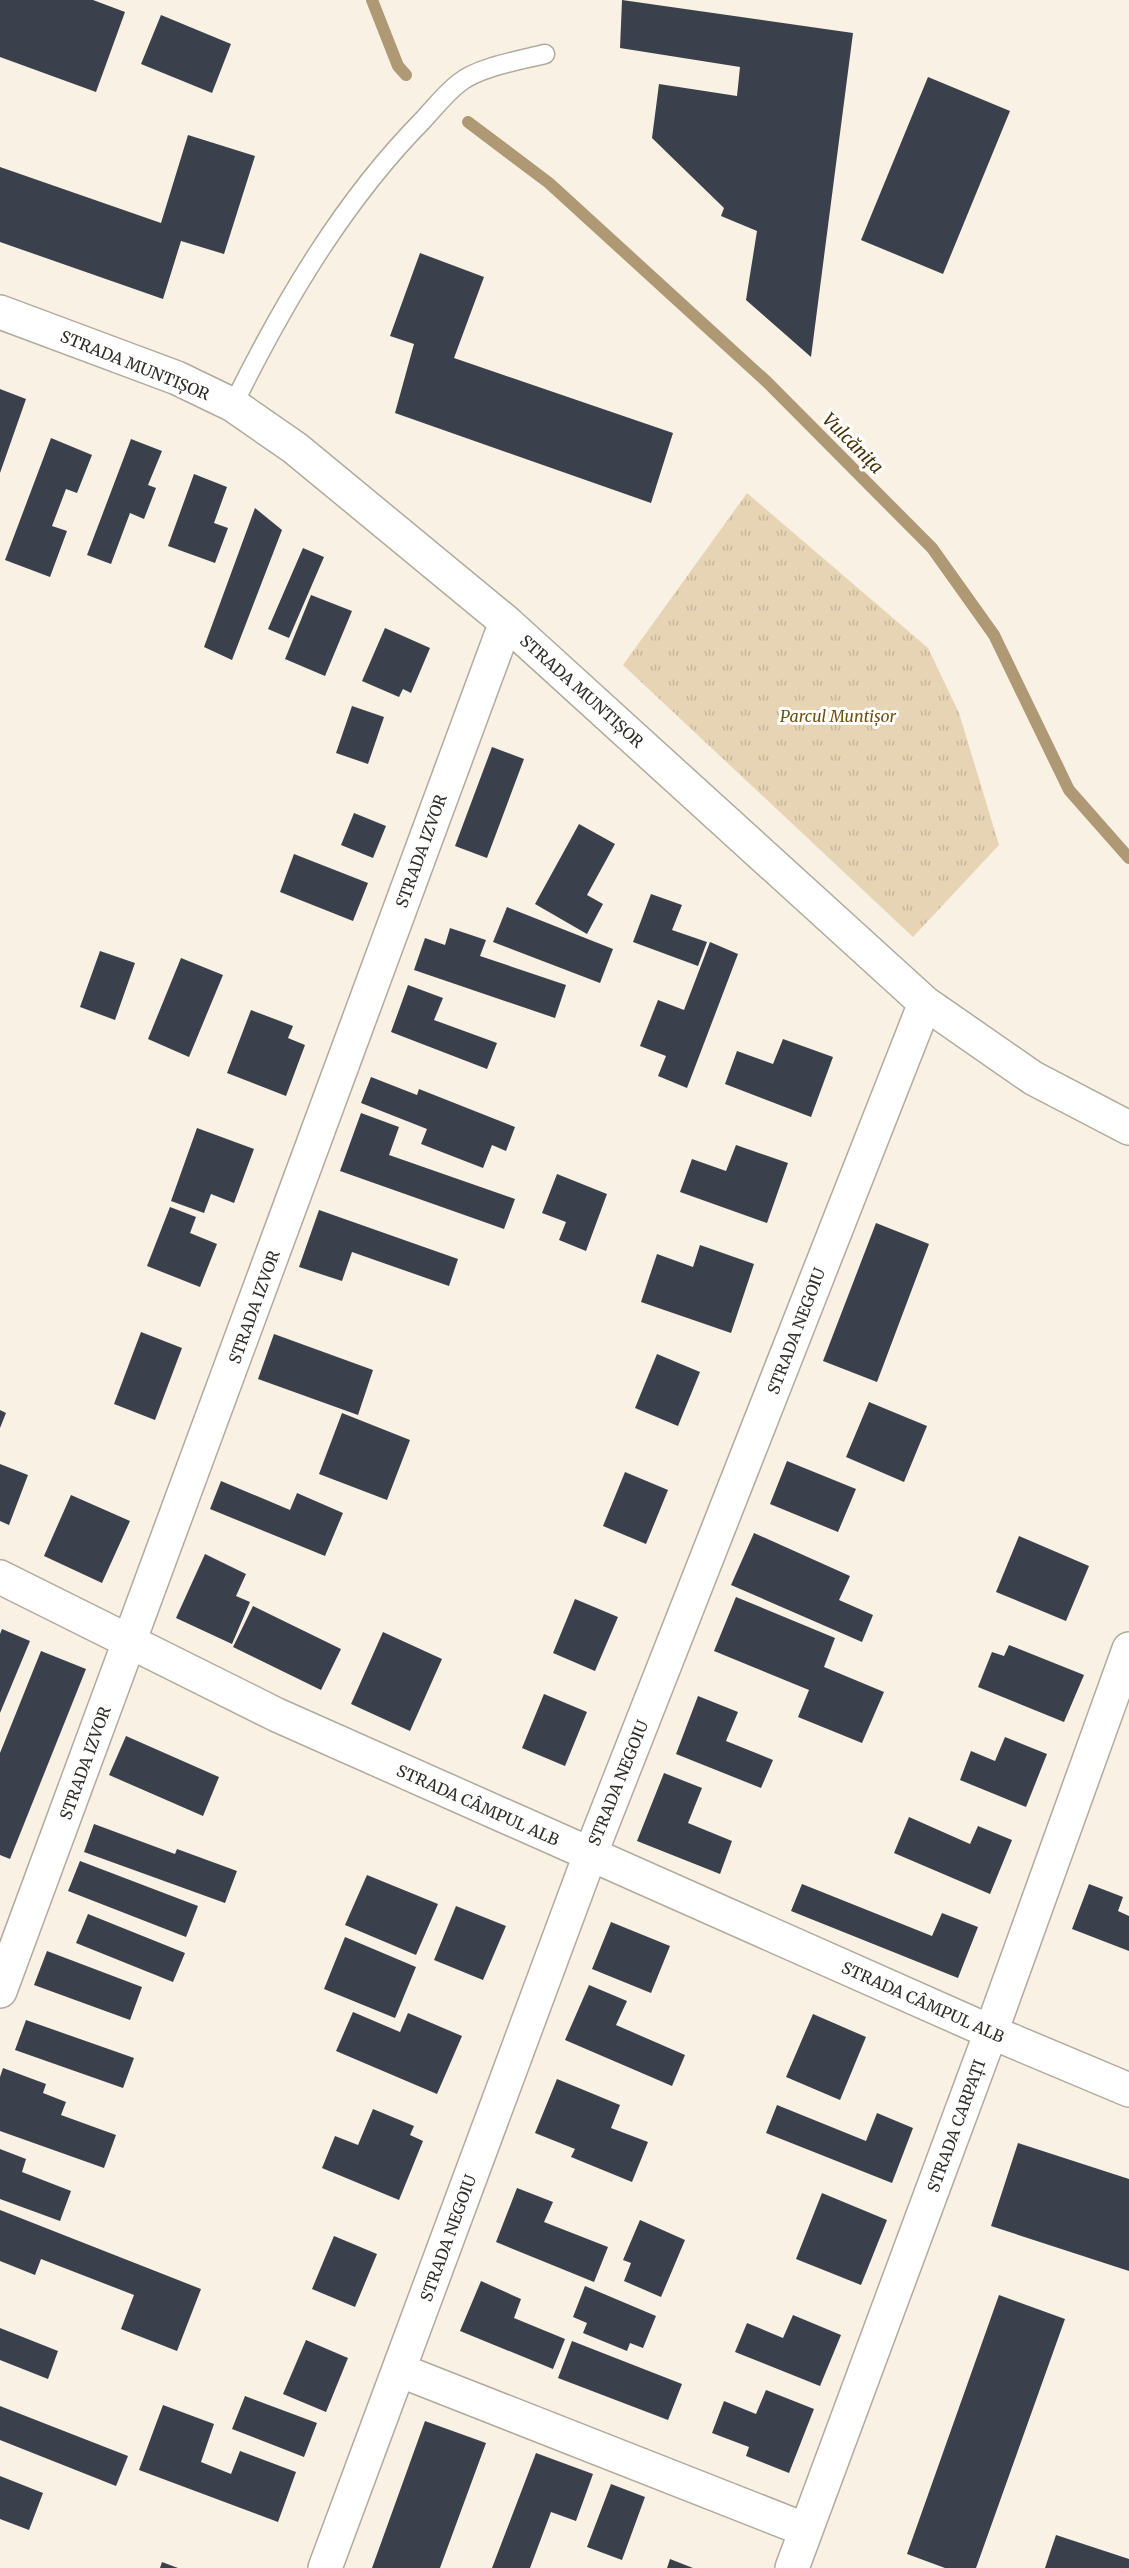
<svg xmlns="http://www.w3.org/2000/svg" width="1129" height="2568" font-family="Merriweather,serif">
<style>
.grass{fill:url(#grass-tufts)}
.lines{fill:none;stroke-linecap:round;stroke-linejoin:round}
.stream{stroke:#ae9974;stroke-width:12}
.building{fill:#3b414c}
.service-casing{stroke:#b1aa9d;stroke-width:21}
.minor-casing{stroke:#b1aa9d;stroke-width:36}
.service{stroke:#fff;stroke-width:18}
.minor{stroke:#fff;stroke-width:33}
.labels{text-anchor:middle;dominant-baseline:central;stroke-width:6;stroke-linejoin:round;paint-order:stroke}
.street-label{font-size:16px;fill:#302d28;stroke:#fff}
.park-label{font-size:16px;font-style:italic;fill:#6f510f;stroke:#fff}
.water-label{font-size:18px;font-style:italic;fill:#473100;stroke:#fff}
</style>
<defs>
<pattern id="grass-tufts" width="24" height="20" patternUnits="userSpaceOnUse" patternTransform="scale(1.5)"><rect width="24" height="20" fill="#e6d4b4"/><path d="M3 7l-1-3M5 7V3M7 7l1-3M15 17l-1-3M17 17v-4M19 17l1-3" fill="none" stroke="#c6b69b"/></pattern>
</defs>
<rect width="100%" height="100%" fill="#f9f2e4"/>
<path class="grass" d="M747 493 928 648 959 713 999 845 913 937 623 665Z"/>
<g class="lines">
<path class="stream" d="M372 0 398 66 406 75
M468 122 549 183 767 382 932 548 994 635 1069 790 1129 858"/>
</g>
<path class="building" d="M0 0H93L125 12 96 92 0 57Z
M622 0 853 33 811 357 746 300 757 231 721 216 724 208 652 138 659 84 737 96 740 67 620 48Z
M161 15 231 44 212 93 141 64Z
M928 77 1010 111 943 274 861 240Z
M188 135 255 156 224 254 181 241 163 299 0 242V167L161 223Z
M420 253 484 277 454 358 673 433 651 503 395 413 414 344 390 336Z
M0 389 26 399 0 473Z
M51 438 92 455 77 493 66 489 52 526 67 531 50 577 5 560Z
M131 439 162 451 148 485 156 488 144 519 130 513 111 564 87 555Z
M194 474 227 487 214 523 228 528 215 563 168 546Z
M255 508 282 530 232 660 204 647Z
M303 548 324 557 289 638 268 629Z
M311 595 352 611 325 676 285 659Z
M385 628 430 648 411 693 403 689 399 697 362 681Z
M352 706 384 717 368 764 336 753Z
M492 747 524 759 487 858 455 846Z
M354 813 386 826 373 858 341 845Z
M579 824 615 844 587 895 603 904 587 934 535 904Z
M294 854 368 883 353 921 280 892Z
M651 894 682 905 672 930 707 942 698 966 633 942Z
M507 907 613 949 600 983 493 942Z
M450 928 486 940 480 956 566 985 555 1018 414 970 425 938 445 945Z
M710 942 738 954 687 1088 658 1076 666 1056 640 1046 658 1000 684 1010Z
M100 951 135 963 115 1020 80 1007Z
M181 958 223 975 189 1057 148 1039Z
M408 985 443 998 434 1020 497 1043 487 1069 391 1032Z
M251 1010 293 1026 288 1038 305 1045 286 1096 227 1073Z
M783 1039 833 1057 811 1117 725 1084 737 1051 773 1064Z
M371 1077 417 1095 419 1089 515 1127 506 1151 492 1145 483 1168 421 1144 427 1129 361 1103Z
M361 1113 399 1127 389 1155 515 1199 504 1229 340 1171Z
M197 1128 254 1149 234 1203 211 1194 204 1213 171 1201Z
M736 1145 788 1163 767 1223 680 1192 692 1159 726 1171Z
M557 1174 607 1194 586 1251 559 1240 566 1222 542 1213Z
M170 1207 196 1217 190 1233 217 1244 200 1287 147 1266Z
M319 1210 458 1259 449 1286 352 1252 342 1281 299 1267Z
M876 1223 929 1244 877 1382 823 1361Z
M700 1245 754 1264 731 1333 641 1302 657 1254 693 1267Z
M141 1332 182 1348 155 1420 114 1404Z
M274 1334 373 1370 358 1415 258 1379Z
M657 1354 700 1372 678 1426 635 1408Z
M869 1402 927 1426 904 1482 846 1457Z
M0 1410 6 1413 0 1428Z
M342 1413 410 1440 387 1500 319 1474Z
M787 1461 856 1489 838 1532 770 1504Z
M0 1464 28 1475 9 1525 0 1521Z
M625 1472 668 1490 646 1544 603 1526Z
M221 1481 290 1510 297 1493 343 1513 325 1556 210 1509Z
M71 1495 130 1521 102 1583 44 1556Z
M754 1533 850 1576 839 1600 873 1615 862 1642 731 1585Z
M1019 1536 1089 1566 1066 1621 996 1592Z
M205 1554 246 1574 236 1596 250 1602 232 1644 176 1618Z
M736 1597 835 1638 824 1667 884 1692 862 1743 798 1717 809 1690 714 1651Z
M575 1599 618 1617 595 1671 553 1653Z
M253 1606 341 1649 321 1690 233 1647Z
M2 1629 30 1641 0 1713V1634Z
M383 1632 442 1659 410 1731 351 1704Z
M1009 1645 1084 1675 1064 1722 978 1687 992 1652 1004 1656Z
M41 1651 86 1669 10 1859 0 1855V1753Z
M544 1694 587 1712 565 1766 522 1748Z
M698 1696 738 1712 726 1741 773 1760 761 1788 676 1754Z
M126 1736 219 1777 203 1816 109 1775Z
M1005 1737 1047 1754 1026 1807 960 1780 971 1751 995 1761Z
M664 1773 702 1788 688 1823 732 1841 720 1874 637 1841Z
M909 1817 970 1844 978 1826 1012 1840 990 1894 894 1853Z
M94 1824 175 1854 177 1849 237 1871 225 1903 84 1852Z
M80 1861 198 1906 186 1937 68 1891Z
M367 1875 438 1904 416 1955 345 1925Z
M802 1884 932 1936 942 1913 978 1927 958 1978 791 1911Z
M1089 1884 1123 1897 1118 1911 1129 1916V1951L1072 1929Z
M456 1906 506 1926 483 1980 434 1960Z
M88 1914 185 1953 173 1982 76 1943Z
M611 1922 670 1946 651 1993 592 1969Z
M345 1937 416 1967 395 2018 324 1989Z
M47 1951 142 1987 130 2020 34 1985Z
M589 1985 627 2001 616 2025 685 2055 672 2086 565 2040Z
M353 2012 400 2032 408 2013 462 2036 437 2094 336 2051Z
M813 2014 866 2037 840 2100 786 2077Z
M26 2020 134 2058 123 2088 15 2050Z
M3 2068 46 2084 43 2093 66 2102 61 2115 116 2135 104 2168 0 2131V2077Z
M557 2079 620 2105 611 2128 648 2142 632 2182 571 2157 575 2149 535 2133Z
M777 2105 866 2141 877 2113 913 2128 892 2183 766 2133Z
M373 2109 414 2126 410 2135 423 2141 399 2200 322 2168 335 2136 358 2145Z
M1018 2143 1129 2179V2271L991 2226Z
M0 2149 26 2159 22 2172 71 2191 60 2221 0 2199Z
M517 2188 553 2202 544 2222 608 2247 594 2282 496 2242Z
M822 2193 887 2220 861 2285 796 2259Z
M0 2210 201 2289 177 2351 121 2329 134 2295 41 2259 35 2275 0 2261Z
M640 2220 685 2240 661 2297 624 2281 631 2263 623 2260Z
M334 2236 377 2254 355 2307 312 2289Z
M481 2281 521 2299 514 2318 565 2339 553 2369 460 2331Z
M585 2286 656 2316 643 2348 630 2343 627 2351 583 2333 587 2323 573 2317Z
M999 2295 1065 2319 976 2568H945L907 2554Z
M793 2315 841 2335 820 2386 735 2352 747 2323 783 2338Z
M0 2328 58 2351 48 2379 0 2360Z
M306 2340 348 2358 326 2412 283 2394Z
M572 2341 682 2384 668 2420 558 2378Z
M766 2390 814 2409 789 2473 746 2456 749 2447 712 2433 724 2401 756 2414Z
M245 2396 317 2423 304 2457 232 2429Z
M163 2405 214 2424 201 2462 231 2474 240 2451 296 2472 278 2522 139 2470Z
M0 2406 128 2456 116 2486 0 2440Z
M425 2421 486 2443 440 2568H372Z
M536 2453 593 2474 576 2521 551 2512 530 2568H492Z
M0 2476 43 2493 29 2530 0 2519Z
M611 2484 645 2497 622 2560 587 2547Z
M1056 2535 1129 2559V2568H1045Z
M670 2559 693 2568H667Z
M162 2562 178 2568H160Z"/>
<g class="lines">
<defs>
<path id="service" d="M233 405C284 302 343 201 424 119 435 107 446 93 459 83 478 67 521 60 545 54"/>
<path id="minor" d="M0 312 177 378 233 405 295 448 506 622 925 1003 1033 1078 1129 1128
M0 1577 277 1715 991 2032 1129 2090
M0 1991 506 622
M399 2370 806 2530
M325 2568 590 1855 925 1003
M792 2568 991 2032 1129 1649"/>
</defs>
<use href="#service" class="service-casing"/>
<use href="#minor" class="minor-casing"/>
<use href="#service" class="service"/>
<use href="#minor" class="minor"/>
</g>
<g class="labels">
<g class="street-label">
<text transform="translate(135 365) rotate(22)">STRADA MUNTIȘOR</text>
<text transform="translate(582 691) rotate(42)">STRADA MUNTIȘOR</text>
<text transform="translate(421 851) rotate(-70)">STRADA IZVOR</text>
<text transform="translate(254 1307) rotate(-70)">STRADA IZVOR</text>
<text transform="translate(796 1331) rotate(-69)">STRADA NEGOIU</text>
<text transform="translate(85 1763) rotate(-70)">STRADA IZVOR</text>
<text transform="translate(618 1783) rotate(-68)">STRADA NEGOIU</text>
<text transform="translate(478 1805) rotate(24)">STRADA CÂMPUL ALB</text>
<text transform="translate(923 2002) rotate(24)">STRADA CÂMPUL ALB</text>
<text transform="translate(956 2126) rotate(-70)">STRADA CARPAȚI</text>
<text transform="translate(448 2238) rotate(-70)">STRADA NEGOIU</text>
</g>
<g class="park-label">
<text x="838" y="716">Parcul Muntișor</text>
</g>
<g class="water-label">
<text transform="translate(853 443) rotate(45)">Vulcănița</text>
</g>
</g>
</svg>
